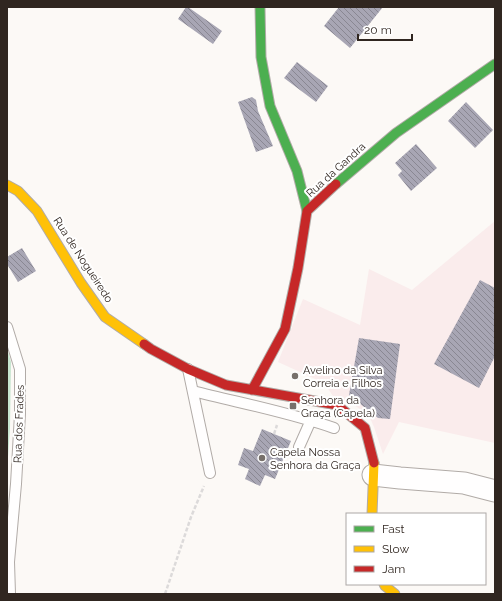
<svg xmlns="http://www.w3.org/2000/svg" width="502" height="601" font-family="Raleway,sans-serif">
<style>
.industrial{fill:#faecec}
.garden{fill:#c7e5d0}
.building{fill:url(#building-back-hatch)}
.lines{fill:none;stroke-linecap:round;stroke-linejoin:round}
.lane-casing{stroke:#b1aba7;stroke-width:12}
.street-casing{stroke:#b1aba7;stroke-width:23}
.fast-casing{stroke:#b1aba7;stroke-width:11}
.slow-casing{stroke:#b1aba7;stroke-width:11}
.jam-casing{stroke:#b1aba7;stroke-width:11}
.path{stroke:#dcdada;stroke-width:2.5;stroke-dasharray:4 2;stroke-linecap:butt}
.lane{stroke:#fffefe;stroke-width:10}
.street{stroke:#fffefe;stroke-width:21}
.fast{stroke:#4caf50;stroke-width:9}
.slow{stroke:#ffc107;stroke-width:9}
.jam{stroke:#c62828;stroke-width:9}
.poi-dot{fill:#77706b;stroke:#fff;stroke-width:1.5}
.labels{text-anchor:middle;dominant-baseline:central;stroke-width:4;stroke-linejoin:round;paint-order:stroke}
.street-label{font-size:11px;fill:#302620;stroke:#fff}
.poi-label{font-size:11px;fill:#302620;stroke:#fff;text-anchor:start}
</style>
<defs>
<pattern id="building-back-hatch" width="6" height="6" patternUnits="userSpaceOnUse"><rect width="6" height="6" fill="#a8a6b4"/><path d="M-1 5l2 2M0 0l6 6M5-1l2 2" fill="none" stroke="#898792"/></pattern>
</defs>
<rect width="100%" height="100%" fill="#fcf9f6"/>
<path class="industrial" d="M495 221V443L399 422 383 454 374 427 370 418 360 409 348 401 333 396 324 383 278 362 303 299 360 325 369 269 412 290Z"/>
<path class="garden" d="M7 348 11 362 10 428 7 472Z"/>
<path class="building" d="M186 7H188L222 31 213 44 178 19Z
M339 7H383L350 48 324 26Z
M297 62 328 86 316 102 284 78Z
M252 97 256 100 258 111 273 146 256 152 238 102Z
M466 102 493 130 475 148 448 121Z
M416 144 437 168 411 191 398 175 402 171 395 163Z
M22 248 36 271 18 282 7 264V257Z
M480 280 495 288V356L479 388 434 364Z
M359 338 400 344 390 419 378 418 349 395Z
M262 429 291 441 275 479 265 475 260 486 245 479 249 469 238 465 244 448 253 451Z"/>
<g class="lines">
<defs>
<path id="lane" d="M7 327 20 369V414L16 484 9 562 10 594
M188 369 210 473
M193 391C240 403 288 412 334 428
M299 447 311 420"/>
<path id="street" d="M373 475 400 478 464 483 495 491"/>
<path id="fast" d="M260 7 261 57 270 106 297 171 307 211
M336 184 396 133 495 64"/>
<path id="slow" d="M7 185 18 191 37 211 81 283 105 317 144 344
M372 514 374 463
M384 584 385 586 395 594"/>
<path id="jam" d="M144 344 151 349 188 369 226 385 337 405 365 428 374 463
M252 390 285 329 298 268 307 211 336 184"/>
</defs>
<use href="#lane" class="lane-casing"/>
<use href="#street" class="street-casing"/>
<use href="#fast" class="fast-casing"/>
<use href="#slow" class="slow-casing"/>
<use href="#jam" class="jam-casing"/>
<path class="path" d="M274 434 277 425
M165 594 191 517 204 486"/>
<use href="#lane" class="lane"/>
<use href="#street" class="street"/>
<use href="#fast" class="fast"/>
<use href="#slow" class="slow"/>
<use href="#jam" class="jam"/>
</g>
<g class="poi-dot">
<circle cx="295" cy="376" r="4"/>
<rect x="289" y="402" width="8" height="8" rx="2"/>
<circle cx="262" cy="458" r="4"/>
</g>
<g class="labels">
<g class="street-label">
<text transform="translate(336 170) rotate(-42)">Rua da Gandra</text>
<text transform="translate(83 260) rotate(57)">Rua de Nogueiredo</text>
<text transform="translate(19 424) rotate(-88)">Rua dos Frades</text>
</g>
<g class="poi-label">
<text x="303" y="370">Avelino da Silva<tspan x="303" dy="13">Correia e Filhos</tspan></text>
<text x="301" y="400">Senhora da<tspan x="301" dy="13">Graça (Capela)</tspan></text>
<text x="270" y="452">Capela Nossa<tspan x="270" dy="13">Senhora da Graça</tspan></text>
</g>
</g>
<rect width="502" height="601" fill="none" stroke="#302620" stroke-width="16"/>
<rect x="346" y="513" width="140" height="72" fill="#ffffff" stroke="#aca8a6"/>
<rect x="354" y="526" width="20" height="6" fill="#4caf50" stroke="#aca8a6"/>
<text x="382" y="533" font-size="12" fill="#302620">Fast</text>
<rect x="354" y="546" width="20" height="6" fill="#ffc107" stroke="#aca8a6"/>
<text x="382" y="553" font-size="12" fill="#302620">Slow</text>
<rect x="354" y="566" width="20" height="6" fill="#c62828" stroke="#aca8a6"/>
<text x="382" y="573" font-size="12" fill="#302620">Jam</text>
<path d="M358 34v6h54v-6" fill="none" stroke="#302620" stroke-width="2"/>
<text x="364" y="34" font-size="12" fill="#302620" stroke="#ffffff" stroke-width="3" paint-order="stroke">20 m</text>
</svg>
